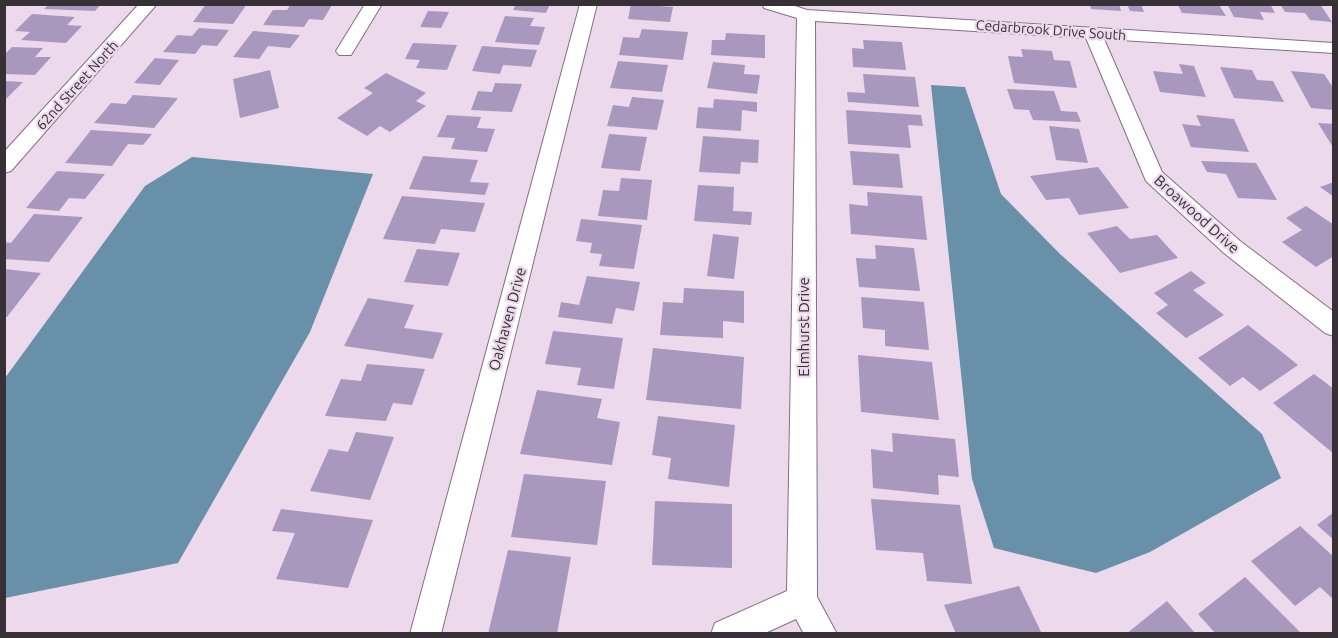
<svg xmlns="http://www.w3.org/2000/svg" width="1338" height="638" font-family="Ubuntu,sans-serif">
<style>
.water{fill:#6890a8}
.building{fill:#a998be}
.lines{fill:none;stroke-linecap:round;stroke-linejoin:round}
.street-casing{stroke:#827181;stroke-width:2}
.street{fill:#fff;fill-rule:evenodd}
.labels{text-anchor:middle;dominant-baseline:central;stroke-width:4.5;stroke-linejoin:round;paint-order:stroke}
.far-street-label{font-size:14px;fill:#373037;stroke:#ecd9eb}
.street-label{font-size:15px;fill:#373037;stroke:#ecd9eb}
</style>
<rect width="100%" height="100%" fill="#ecd9eb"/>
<path class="water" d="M931 85 965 87 1001 194 1060 254 1262 434 1281 478 1150 552 1096 573 994 548 972 479Z
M192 157 373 174 310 332 178 563 5 598V378L145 186Z"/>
<path class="building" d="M49 4H101L95 11 44 9Z
M206 4H247L233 24 193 22Z
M291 4H316L332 5 323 20 309 19 304 27 263 25 273 10H287Z
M516 4H550L546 13 513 10Z
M631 4 673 7 670 22 628 19Z
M1090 4H1119L1121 11 1091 9Z
M1127 4H1141L1144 12 1130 11Z
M1227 4H1270L1275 13 1260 12 1264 20 1234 17Z
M1280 4H1320L1332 22 1310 20 1305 13 1285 12Z
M1178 5H1219L1226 16 1182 13Z
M428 11 449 12 441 28 420 27Z
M32 14 75 17 67 25 82 26 66 43 21 40 30 32 15 31Z
M505 16 534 18 530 26 545 27 539 45 495 42Z
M199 28 229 30 217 46 202 45 195 54 163 52 177 35 192 36Z
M642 29 688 32 683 60 619 55 623 37 639 38Z
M253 31 300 35 290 48 268 46 259 59 233 57Z
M726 33 765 35V58L711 55 712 40H725Z
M863 40 902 42 906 70 853 67 852 48 864 49Z
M413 43 457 45 447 70 416 68 420 60 405 59Z
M482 46 537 50 531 67 503 65 500 74 472 71Z
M12 47 43 48 35 57H51L35 75 4 74V55Z
M1021 49 1052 51 1054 60 1070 61 1077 88 1014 83 1008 56 1023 57Z
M155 58 179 60 160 85 134 83Z
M618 61 668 65 662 92 610 88Z
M713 62 745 65 744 74 760 75 757 94 707 88Z
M1179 64 1194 66 1206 97 1160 92 1153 71 1183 74Z
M1220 67 1252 70 1257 80 1273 81 1284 102 1234 98Z
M270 70 279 108 240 118 233 79Z
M1291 71 1324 74 1334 89V110L1311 108Z
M386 73 426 93 416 101 426 106 390 132 380 126 367 136 337 118 373 93 364 88Z
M863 74 915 77 919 107 848 102 847 92 865 93Z
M4 81 23 82 4 101Z
M495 83 522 84 512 112 471 110 478 91 492 92Z
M1007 89 1054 91 1061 111 1077 112 1081 122 1033 120 1029 110 1014 109Z
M133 95 178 98 154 128 94 123 111 103 126 104Z
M632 97 664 100 657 130 607 126 613 105 629 107Z
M714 99 757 102V112L742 110 741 131 696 128 698 107 713 108Z
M846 110 921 115 923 126 908 125 911 148 848 144Z
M447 115 481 117 477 128 495 129 487 152 451 149 455 138 437 137Z
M1196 115 1234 119 1249 152 1191 147 1182 124 1201 126Z
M1318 123 1334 124V149Z
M1049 126 1079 129 1088 163 1056 160Z
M91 130 152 134 143 145 128 144 112 166 65 163Z
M609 134 647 137 640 171 601 168Z
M703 136 759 140 758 163 741 162 740 174 699 172Z
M850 151 899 154 903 188 853 185Z
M423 156 478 160 470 182 489 183 485 195 409 189Z
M1201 161 1256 163 1277 200 1238 198 1226 174 1207 172Z
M1098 167 1129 208 1079 215 1069 198 1046 200 1030 176Z
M57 171 105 174 85 199 69 198 59 211 26 208Z
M621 178 652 180 647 220 598 216 603 190 619 191Z
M1334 182V197L1320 187Z
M698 185 734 187 733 211 752 212 751 225 694 221Z
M867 192 922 196 927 240 851 234 849 204 868 206Z
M402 196 485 203 475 232 441 229 435 244 383 239Z
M1306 206 1334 225V256L1316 267 1282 242 1302 230 1286 218Z
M34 214 83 217 49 262 4 259V242L11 243Z
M581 219 642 225 634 269 599 266 602 254 590 253 592 243 576 241Z
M1117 226 1130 239 1157 235 1178 258 1120 273 1087 233Z
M713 234 739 237 734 279 707 276Z
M875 245 914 248 920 291 859 287 856 258 876 259Z
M417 249 460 253 448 286 404 282Z
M4 269 41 273 7 317 4 316Z
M1191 271 1206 283 1193 290 1224 315 1186 338 1156 313 1168 305 1154 293Z
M587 276 640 282 634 311 616 308 612 324 558 317 561 302 579 305Z
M684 288 744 291V323L723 321V338L660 335 663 302 683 303Z
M861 297 924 302 929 350 885 346V330L863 328Z
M368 298 414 305 404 328 443 333 433 359 344 346Z
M1248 325 1298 365 1260 391 1243 377 1230 386 1198 358Z
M553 331 623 338 614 389 577 385 581 368 545 364Z
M653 348 744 357 741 409 646 400Z
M858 355 932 362 939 420 861 412Z
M367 364 425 369 412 405 393 403 386 421 325 416 341 379 361 381Z
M1314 374 1334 389V454L1273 403Z
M537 390 602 399 597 418 620 422 612 465 520 454Z
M658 416 735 425 729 487 668 479 671 458 652 455Z
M356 432 394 437 370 500 310 491 329 449 348 452Z
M892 433 955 439 959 477 938 475 939 495 873 488 871 449 893 452Z
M524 474 606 481 597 545 511 537Z
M871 499 960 505 972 584 927 581 923 553 876 550Z
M655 501 732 504V568L652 565Z
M281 509 373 520 348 588 276 579 295 533 272 531Z
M1334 512V540L1317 525Z
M1300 526 1334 557V600L1320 587 1295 606 1251 561Z
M508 550 571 557 557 634H488Z
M1245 577 1302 634H1216L1198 614Z
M1019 586 1042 634H956L944 605Z
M1167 601 1196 634H1126Z"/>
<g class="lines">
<defs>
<path id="street" d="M139 4H157L11 171 4 173V152Z
M365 4H382L351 55H339L336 51Z
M580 4H597L441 634H410Z
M762 4H789L807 10 1334 43V53L1104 39 1162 172 1240 241 1334 312V336L1325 333 1224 253 1146 181 1086 38 815 21 817 597 837 634H804L796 619 763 634H711L715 623 787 591 797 18 764 8Z"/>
</defs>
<use href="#street" class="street-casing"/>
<use href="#street" class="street"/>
</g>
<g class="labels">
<g class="far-street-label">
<text transform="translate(1051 30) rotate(4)">Cedarbrook Drive South</text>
<text transform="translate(77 85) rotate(-48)">62nd Street North</text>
</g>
<g class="street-label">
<text transform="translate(1197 214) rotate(42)">Broawood Drive</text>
<text transform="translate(507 319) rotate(-75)">Oakhaven Drive</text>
<text transform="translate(803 327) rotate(-90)">Elmhurst Drive</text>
</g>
</g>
<rect width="1338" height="638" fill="none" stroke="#373037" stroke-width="12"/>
</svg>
